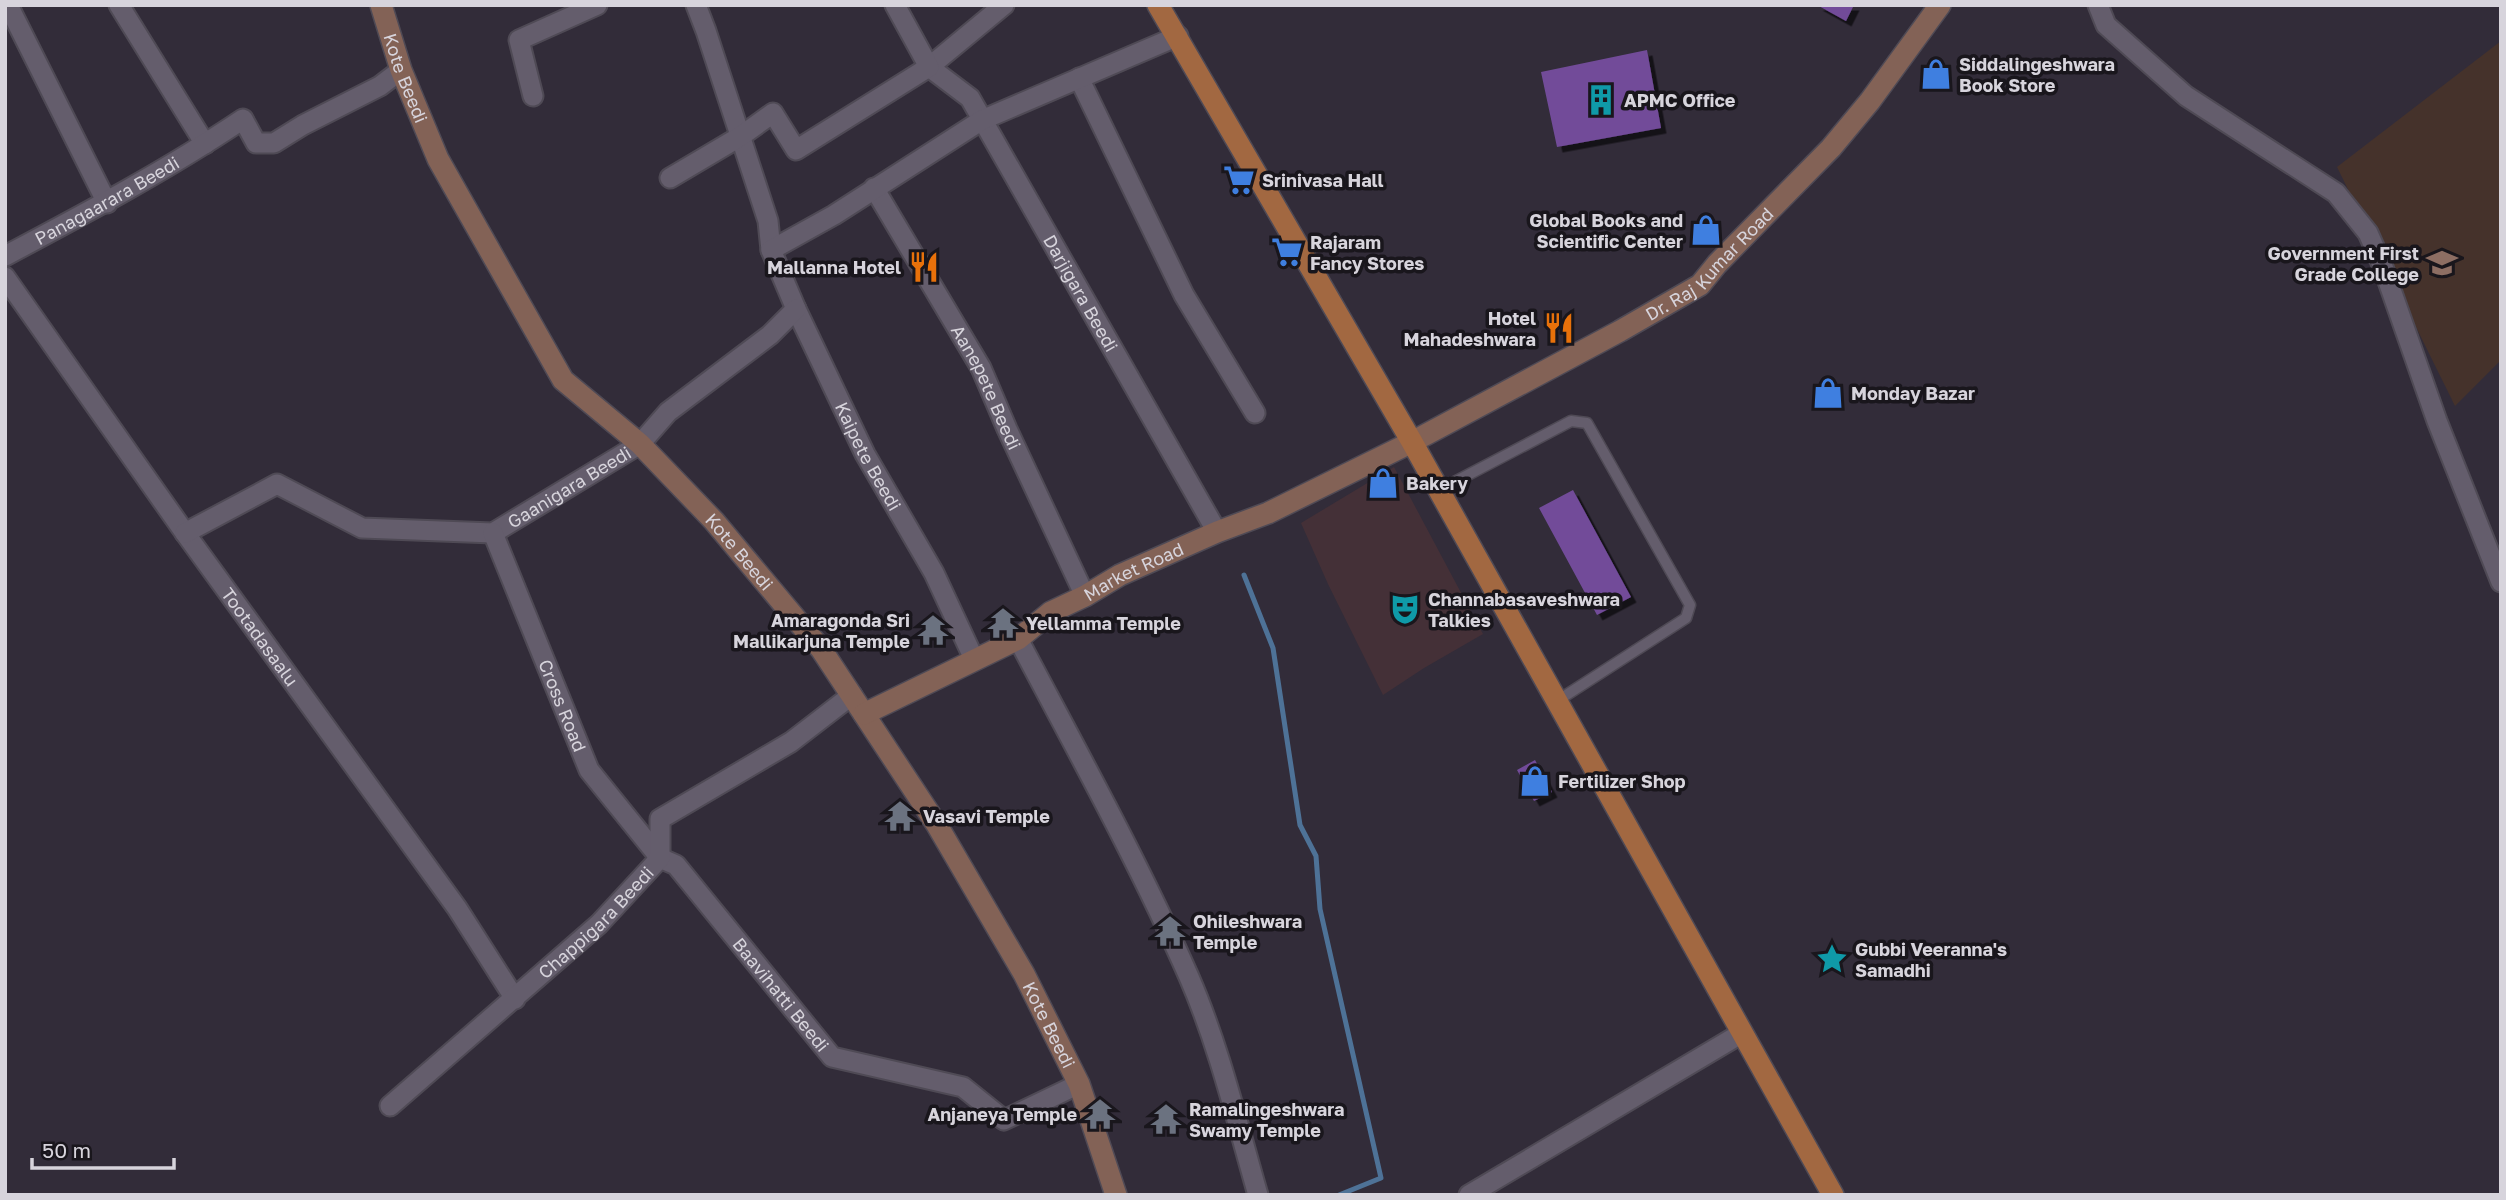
<svg xmlns="http://www.w3.org/2000/svg" width="2506" height="1200" font-family="'Golos Text',sans-serif">
<style>
.commercial{fill:#443037}
.education{fill:#45322b}
.lines{fill:none;stroke-linecap:round;stroke-linejoin:round}
.stream{stroke:#4e7297;stroke-width:5}
.building{fill:#724c99;filter:url(#shadow)}
.lane-casing{stroke:#4f4a55;stroke-width:13}
.street-casing{stroke:#4f4a55;stroke-width:23}
.secondary-casing{stroke:#4f4a55;stroke-width:24}
.primary-casing{stroke:#4f4a55;stroke-width:24}
.lane{stroke:#645d6c;stroke-width:10}
.street{stroke:#645d6c;stroke-width:19}
.secondary{stroke:#836256;stroke-width:21}
.primary{stroke:#a26841;stroke-width:21}
.labels{text-anchor:middle;dominant-baseline:central;stroke-width:7;stroke-linejoin:round;paint-order:stroke}
.poi-label{font-size:18px;font-weight:bold;fill:#d7d4dc;stroke:#19161c;text-anchor:start}
.street-label{font-size:18px;fill:#d7d4dc;stroke:#19161c}
</style>
<defs>
<filter id="shadow"><feDropShadow dx="5.5" dy="5.5" stdDeviation="0" flood-color="#0009"/></filter>
</defs>
<rect width="100%" height="100%" fill="#322c39"/>
<path class="commercial" d="M1394 467 1483 634 1424 668 1383 695 1328 584 1301 523Z"/>
<path class="education" d="M2501 41V360L2455 406 2337 167Z"/>
<g class="lines">
<path class="stream" d="M1244 575 1273 648 1300 825 1316 856 1320 909 1381 1178 1339 1195"/>
</g>
<path class="building" d="M1817 5H1854L1846 21Z
M1647 50 1661 128 1557 147 1541 72Z
M1573 490 1631 597 1597 615 1539 508Z
M1535 760 1552 792 1534 801 1517 770Z"/>
<g class="lines">
<defs>
<path id="lane" d="M1439 490 1571 421 1587 423 1690 605 1686 618 1557 701"/>
<g id="street">
<path d="M8 5 107 203"/>
<path d="M119 5 205 144"/>
<path id="s1" d="M696 5 706 31 768 221 771 250 796 309 865 454 934 573 974 659"/>
<path id="s2" d="M1004 5 929 67 970 98 1217 532"/>
<path d="M2098 5 2106 25 2186 96 2336 193 2368 233 2383 267 2437 421 2501 582"/>
<path d="M1079 78 1184 295 1255 413"/>
<path d="M533 96 519 40 597 5"/>
<path d="M670 178 741 136 773 113 796 150 929 67 895 5"/>
<path id="s3" d="M874 188 981 368 1007 429 1085 596"/>
<path d="M771 250 834 215 982 120 1178 36"/>
<path id="s4" d="M5 256C86 213 167 170 243 119L256 143H274L303 125 380 86 401 70"/>
<path id="s5" d="M5 277 185 533 457 908 515 999"/>
<path id="s6" d="M185 533 277 484 362 528 493 533 640 444 668 412 770 335 796 309"/>
<path id="s7" d="M493 533 589 770 660 858 676 865 832 1057 963 1087 1004 1120 1079 1084"/>
<path d="M1018 639C1077 751 1138 861 1189 977 1219 1046 1237 1122 1258 1195"/>
<path id="s8" d="M390 1106 599 924 660 858V819L791 742 852 695"/>
<path d="M1469 1195 1742 1033"/>
</g>
<g id="secondary">
<path id="s9" d="M381 5 401 70 438 159 563 380 640 444 714 521 821 649 937 825 1024 974 1079 1084 1116 1195"/>
<path id="s10" d="M864 714 1018 639 1051 612 1085 596 1120 575 1217 532 1268 513 1412 442 1620 331 1700 285 1717 264 1831 148 1870 101 1940 5"/>
</g>
<path id="primary" d="M1158 5 1412 442 1833 1195"/>
</defs>
<use href="#lane" class="lane-casing"/>
<use href="#street" class="street-casing"/>
<use href="#secondary" class="secondary-casing"/>
<use href="#primary" class="primary-casing"/>
<use href="#lane" class="lane"/>
<use href="#street" class="street"/>
<use href="#secondary" class="secondary"/>
<use href="#primary" class="primary"/>
</g>
<defs>
<symbol id="shop-bare" viewBox="-9 -9 18 18"><path d="M-5-2.5h2.3a2.7 3.5 0 0 1 5.4 0H5L5.5 6h-11ZM-1.5-2.5h3a1.5 2.3 0 0 0-3 0Z" fill="#3f7fe0" stroke="#19161c" stroke-width="2.5" paint-order="stroke"/></symbol>
<symbol id="building-bare" viewBox="-9 -9 18 18"><path d="M-4-6H4V6H1V3H-1V6H-4ZM-2.5-4.3h1.7v1.8h-1.7ZM.8-4.3h1.7v1.8H.8ZM-2.5-1h1.7V.8h-1.7ZM.8-1h1.7V.8H.8Z" fill="#0f9aa8" stroke="#19161c" stroke-width="2.5" paint-order="stroke"/></symbol>
<symbol id="supermarket-bare" viewBox="-9 -9 18 18"><path d="M-6-5.5h2.5l.6 2H6L4.5 2H-2.5L-4.4-4H-6ZM-1.5 3.2a1.3 1.3 0 1 0 .1 0ZM3 3.2a1.3 1.3 0 1 0 .1 0Z" fill="#3f7fe0" stroke="#19161c" stroke-width="2.5" paint-order="stroke"/></symbol>
<symbol id="university-bare" viewBox="-9 -9 18 18"><path d="M0-5L7-2L0 1L-7-2ZM-4 1L0 2.5L4 1V4Q0 6-4 4Z" fill="#8d6e63" stroke="#19161c" stroke-width="2.5" paint-order="stroke"/></symbol>
<symbol id="restaurant-bare" viewBox="-9 -9 18 18"><path d="M-5-6h1v4h1v-4h1v4h1v-4h1v5L-1.5 .5V6h-2V.5L-5-1ZM5-6V6H3V1.5H1.5Q1.5-4 5-6Z" fill="#e8710a" stroke="#19161c" stroke-width="2.5" paint-order="stroke"/></symbol>
<symbol id="theatre-bare" viewBox="-9 -9 18 18"><path d="M-5-5.5Q0-4 5-5.5V0Q5 5 0 6Q-5 5-5 0ZM-3.3-2.5H-1v1.5H-3.3ZM1-2.5H3.3v1.5H1ZM-2.8 1Q0 5.5 2.8 1Z" fill="#0f9aa8" stroke="#19161c" stroke-width="2.5" paint-order="stroke"/></symbol>
<symbol id="temple-bare" viewBox="-9 -9 18 18"><path d="M0-6L5-2H3V0L6.5 2.5H4V6H1.5V3h-3V6H-4V2.5H-6.5L-3 0V-2H-5Z" fill="#6b7280" stroke="#19161c" stroke-width="2.5" paint-order="stroke"/></symbol>
<symbol id="sight-bare" viewBox="-9 -9 18 18"><path d="M0-6L1.8-2.2L6-1.7L2.9 1.2L3.7 5.4L0 3.3L-3.7 5.4L-2.9 1.2L-6-1.7L-1.8-2.2Z" fill="#0f9aa8" stroke="#19161c" stroke-width="2.5" paint-order="stroke"/></symbol>
</defs>
<g fill-rule="evenodd">
<use href="#shop-bare" x="1914" y="52" width="44" height="44"/>
<use href="#building-bare" x="1579" y="78" width="44" height="44"/>
<use href="#supermarket-bare" x="1217" y="158" width="44" height="44"/>
<use href="#shop-bare" x="1684" y="208" width="44" height="44"/>
<use href="#supermarket-bare" x="1265" y="230" width="44" height="44"/>
<use href="#university-bare" x="2420" y="241" width="44" height="44"/>
<use href="#restaurant-bare" x="902" y="245" width="44" height="44"/>
<use href="#restaurant-bare" x="1537" y="306" width="44" height="44"/>
<use href="#shop-bare" x="1806" y="371" width="44" height="44"/>
<use href="#shop-bare" x="1361" y="461" width="44" height="44"/>
<use href="#theatre-bare" x="1383" y="587" width="44" height="44"/>
<use href="#temple-bare" x="981" y="601" width="44" height="44"/>
<use href="#temple-bare" x="911" y="608" width="44" height="44"/>
<use href="#shop-bare" x="1513" y="759" width="44" height="44"/>
<use href="#temple-bare" x="878" y="794" width="44" height="44"/>
<use href="#temple-bare" x="1148" y="909" width="44" height="44"/>
<use href="#sight-bare" x="1810" y="937" width="44" height="44"/>
<use href="#temple-bare" x="1078" y="1092" width="44" height="44"/>
<use href="#temple-bare" x="1144" y="1097" width="44" height="44"/>
</g>
<g class="labels">
<g class="poi-label">
<text x="1959" y="64">Siddalingeshwara<tspan x="1959" dy="21">Book Store</tspan></text>
<text x="1624" y="100">APMC Office</text>
<text x="1262" y="180">Srinivasa Hall</text>
<text x="1683" y="220" text-anchor="end">Global Books and<tspan x="1683" dy="21">Scientific Center</tspan></text>
<text x="1310" y="242">Rajaram<tspan x="1310" dy="21">Fancy Stores</tspan></text>
<text x="2419" y="253" text-anchor="end">Government First<tspan x="2419" dy="21">Grade College</tspan></text>
<text x="901" y="267" text-anchor="end">Mallanna Hotel</text>
<text x="1536" y="318" text-anchor="end">Hotel<tspan x="1536" dy="21">Mahadeshwara</tspan></text>
<text x="1851" y="393">Monday Bazar</text>
<text x="1406" y="483">Bakery</text>
<text x="1428" y="599">Channabasaveshwara<tspan x="1428" dy="21">Talkies</tspan></text>
<text x="910" y="620" text-anchor="end">Amaragonda Sri<tspan x="910" dy="21">Mallikarjuna Temple</tspan></text>
<text x="1026" y="623">Yellamma Temple</text>
<text x="1558" y="781">Fertilizer Shop</text>
<text x="923" y="816">Vasavi Temple</text>
<text x="1193" y="921">Ohileshwara<tspan x="1193" dy="21">Temple</tspan></text>
<text x="1855" y="949">Gubbi Veeranna's<tspan x="1855" dy="21">Samadhi</tspan></text>
<text x="1189" y="1109">Ramalingeshwara<tspan x="1189" dy="21">Swamy Temple</tspan></text>
<text x="1077" y="1114" text-anchor="end">Anjaneya Temple</text>
</g>
<g class="street-label">
<text stroke="none"><textPath href="#s9" startOffset="77">Kote Beedi</textPath></text>
<text stroke="none"><textPath href="#s4" startOffset="116">Panagaarara Beedi</textPath></text>
<text stroke="none"><textPath href="#s10" startOffset="962">Dr. Raj Kumar Road</textPath></text>
<text stroke="none"><textPath href="#s2" startOffset="373">Darjigara Beedi</textPath></text>
<text stroke="none"><textPath href="#s3" startOffset="229">Aanepete Beedi</textPath></text>
<text stroke="none"><textPath href="#s1" startOffset="485">Kaipete Beedi</textPath></text>
<text stroke="none"><textPath href="#s6" startOffset="420">Gaanigara Beedi</textPath></text>
<text stroke="none"><textPath href="#s9" startOffset="665">Kote Beedi</textPath></text>
<text stroke="none"><textPath href="#s10" startOffset="306">Market Road</textPath></text>
<text stroke="none"><textPath href="#s5" startOffset="441">Tootadasaalu</textPath></text>
<text stroke="none"><textPath href="#s7" startOffset="186">Cross Road</textPath></text>
<text stroke="none"><textPath href="#s8" startOffset="276">Chappigara Beedi</textPath></text>
<text stroke="none"><textPath href="#s7" startOffset="553">Baavihatti Beedi</textPath></text>
<text stroke="none"><textPath href="#s9" startOffset="1232">Kote Beedi</textPath></text>
</g>
</g>
<rect width="2506" height="1200" fill="none" stroke="#d7d4dc" stroke-width="14"/>
<path d="M32 1158v10h142v-10" fill="none" stroke="#d7d4dc" stroke-width="3.5"/>
<text x="42" y="1158" font-size="21" fill="#d7d4dc" stroke="#19161c" stroke-width="5" paint-order="stroke">50 m</text>
</svg>
